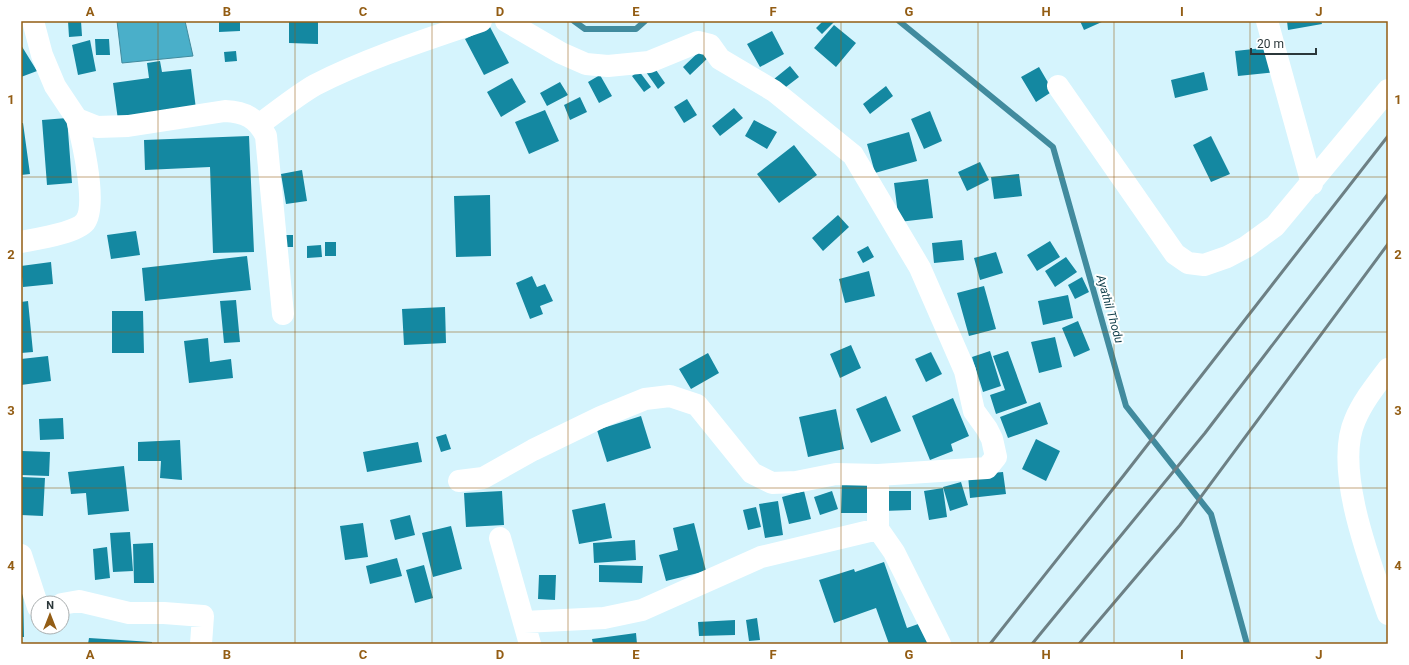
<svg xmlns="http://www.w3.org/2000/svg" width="1409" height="665" font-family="Roboto,sans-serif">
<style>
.water{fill:#4aafc9;stroke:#418b9e}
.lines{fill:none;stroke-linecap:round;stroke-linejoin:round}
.stream{stroke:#418b9e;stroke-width:6}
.building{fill:#1488a1}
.minor{stroke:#fff;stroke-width:22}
.rail{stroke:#6d8085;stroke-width:3}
.grid{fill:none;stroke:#935d14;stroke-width:1;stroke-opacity:0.55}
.labels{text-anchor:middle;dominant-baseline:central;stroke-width:4;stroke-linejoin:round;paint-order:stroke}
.water-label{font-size:12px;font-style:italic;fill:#0f3d49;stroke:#fff}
.neatline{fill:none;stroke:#935d14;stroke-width:1.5}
.grid-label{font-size:13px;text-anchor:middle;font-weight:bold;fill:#935d14}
</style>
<rect width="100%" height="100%" fill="#d5f4fd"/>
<path class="water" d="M117 21H185L193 56 122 63Z"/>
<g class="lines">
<path class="stream" d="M574 21 585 29H636L645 21
M899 21 1053 147 1126 406 1211 514 1247 644"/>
</g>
<path class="building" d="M68 21H81L82 36 69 37Z
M219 21H240V31L219 32Z
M289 21H318V44L289 43Z
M823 21H835L822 34 816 28Z
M1080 21H1104L1084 30Z
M1287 21H1321L1322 24 1288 30Z
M834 25 856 43 836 67 814 48Z
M490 27 509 63 484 75 465 39Z
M772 31 784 54 760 67 747 44Z
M95 39H109L110 55H96Z
M90 40 96 71 78 75 72 45Z
M21 45 37 71 21 77Z
M1273 47 1276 72 1238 76 1235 51Z
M703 48 711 55 690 75 683 67Z
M236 51 237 61 225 62 224 52Z
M160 61 162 72 191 69 196 109 118 120 113 83 149 78 147 63Z
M790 66 799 77 782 90 774 79Z
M654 67 665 83 658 89 646 72Z
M1039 67 1053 91 1036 102 1021 77Z
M639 71 651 87 644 92 632 76Z
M1204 72 1208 90 1175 98 1171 80Z
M600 75 612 96 599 103 588 82Z
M512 78 526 102 501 117 487 92Z
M560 82 568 95 547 106 540 93Z
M886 86 893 96 870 114 863 104Z
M580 97 587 112 570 120 564 105Z
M687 99 697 115 684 123 674 107Z
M734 108 743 118 720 136 712 126Z
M545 110 559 141 529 154 515 122Z
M930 111 942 141 924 149 911 119Z
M67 118 72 183 47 185 42 120Z
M754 120 777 132 767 149 745 136Z
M21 123H23L30 174 21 175Z
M909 132 917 161 875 173 867 144Z
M249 136 254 252 213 253 210 167 145 170 144 140Z
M1211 136 1230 174 1211 182 1193 145Z
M794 145 817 175 779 203 757 174Z
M980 162 989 180 967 191 958 172Z
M302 170 307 201 286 204 281 174Z
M1019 174 1022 196 994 199 991 177Z
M928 179 933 218 899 222 894 183Z
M490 195 491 256 456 257 454 196Z
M838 215 849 227 823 251 812 238Z
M136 231 140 255 111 259 107 235Z
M282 235H293V247H282Z
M962 240 964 260 934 263 932 243Z
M1050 241 1060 257 1037 271 1027 255Z
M325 242H336V256H325Z
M321 245 322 257 307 258V246Z
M868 246 874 257 863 263 857 252Z
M996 252 1003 273 980 280 974 258Z
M247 256 251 290 145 301 142 268Z
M1066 257 1077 272 1055 287 1045 271Z
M51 262 53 284 23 287 21 266Z
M869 271 875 296 845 303 839 279Z
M532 276 537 287 545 284 553 301 540 306 543 314 530 319 516 283Z
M1082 277 1089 292 1075 299 1068 285Z
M984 286 996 329 969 336 957 293Z
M1068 295 1073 318 1043 325 1038 301Z
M236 300 240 342 224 343 220 301Z
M28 301 33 352 21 353V302Z
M445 307 446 343 404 345 402 309Z
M112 311H143L144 353H112Z
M1078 321 1090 350 1074 357 1062 328Z
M1055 337 1062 367 1039 373 1031 342Z
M208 338 210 362 231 359 233 378 189 383 184 341Z
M851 345 861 368 840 378 830 354Z
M990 351 1001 386 983 392 972 357Z
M1008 351 1027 403 996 414 990 395 1005 390 993 356Z
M931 352 942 374 926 382 915 359Z
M708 353 719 373 691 389 679 369Z
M48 356 51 381 21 385V359Z
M886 396 901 431 871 443 856 409Z
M953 398 969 436 951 444 953 451 930 460 912 416Z
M1040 402 1048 424 1008 438 1000 417Z
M836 409 844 449 808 457 799 417Z
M641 416 651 448 607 462 597 430Z
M63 418 64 439 40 440 39 419Z
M446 434 451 449 441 452 436 437Z
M1036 439 1060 451 1046 481 1022 469Z
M180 440 182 480 160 478 161 461H138V442Z
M418 442 422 462 367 472 363 452Z
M22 451 50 452 49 476 21 475Z
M124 466 129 511 88 515 86 493 71 494 68 472Z
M1003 472 1006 494 970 498 968 475Z
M21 477 45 478 43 516 21 515Z
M842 482H870V513H841Z
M961 482 968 505 950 511 943 487Z
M943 488 947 517 929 520 924 491Z
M502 491 504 525 466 527 464 493Z
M804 491 811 519 789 524 782 497Z
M832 491 838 509 820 515 814 497Z
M883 491H911V510L883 511Z
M778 501 783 535 765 538 759 504Z
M605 503 612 538 579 544 572 510Z
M756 507 761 527 748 530 743 510Z
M410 515 415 535 395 540 390 520Z
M363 523 368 557 345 560 340 526Z
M694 523 706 571 666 581 659 555 678 550 673 528Z
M451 526 462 569 433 577 422 533Z
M130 532 133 571 113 572 110 533Z
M635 540 636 560 594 563 593 543Z
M153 543 154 583H134L133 544Z
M107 547 110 578 95 580 93 549Z
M397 558 402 576 370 584 366 566Z
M884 562 907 628 921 623 929 644H889L876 608 834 623 819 580 854 569 855 572Z
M424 565 433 598 415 603 406 570Z
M599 565 643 566 642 583 599 582Z
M539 575H556L555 600 538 599Z
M21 588H23L24 637H21Z
M757 618 760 640 749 641 746 620Z
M735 620V635L699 636 698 622Z
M636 633 637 644H593L592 639Z
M89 638 152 642V644H88Z"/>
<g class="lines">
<path class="minor" d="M33 21 42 55 55 86 77 119 97 127 128 126 225 111C245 112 257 118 266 136L283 314
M1267 21 1312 184
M1058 86 1175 254 1188 263 1204 265 1227 257 1246 247 1275 226 1388 90
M260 124C278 111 296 96 315 85 368 58 425 40 481 21
M21 242C36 239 76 233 85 222 98 205 82 139 77 119
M1388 369C1376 385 1363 401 1355 420 1333 469 1371 565 1388 614
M878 475V529L894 552 940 644
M459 481 483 478 533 450 601 417 645 399 670 396 697 405 752 473 772 483 796 482 836 474 878 475 987 468 996 457 992 439 987 429 974 411 965 371 920 268 853 155 774 91 720 59 710 45 698 42 649 62 608 66 586 64 561 53 506 21
M500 538 530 644
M21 555 38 607
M62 604 79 601 129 613H164L203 616 201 644
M524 622 604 618 642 610 761 557 878 529"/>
<path class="rail" d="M990 644 1124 475 1388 136
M1032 644 1205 433 1388 194
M1079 644 1180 525 1388 244"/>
</g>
<path class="grid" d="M158 21V644M295 21V644M432 21V644M568 21V644M704 21V644M841 21V644M978 21V644M1114 21V644M1250 21V644M21 177H1388M21 332H1388M21 488H1388"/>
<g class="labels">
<g class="water-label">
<text transform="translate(1110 309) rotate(74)">Ayathil Thodu</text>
</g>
</g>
<rect width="1409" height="665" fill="none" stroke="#ffffff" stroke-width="44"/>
<g transform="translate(50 615)"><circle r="19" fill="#ffffff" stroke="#aaafb0"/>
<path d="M0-3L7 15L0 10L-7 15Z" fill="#935d14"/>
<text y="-6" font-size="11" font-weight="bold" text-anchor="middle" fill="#2b373a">N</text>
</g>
<path d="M1251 48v6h65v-6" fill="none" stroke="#2b373a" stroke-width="2"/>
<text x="1257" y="48" font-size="12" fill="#2b373a" stroke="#ffffff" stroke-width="3" paint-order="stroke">20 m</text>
<rect x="22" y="22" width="1365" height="621" class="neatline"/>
<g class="grid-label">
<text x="90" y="16">A</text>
<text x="227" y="16">B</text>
<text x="363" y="16">C</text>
<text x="500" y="16">D</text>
<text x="636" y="16">E</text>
<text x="773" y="16">F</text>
<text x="909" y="16">G</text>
<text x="1046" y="16">H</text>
<text x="1182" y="16">I</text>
<text x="1319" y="16">J</text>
<text x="11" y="104">1</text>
<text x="1398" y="104">1</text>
<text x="11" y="259">2</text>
<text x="1398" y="259">2</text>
<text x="11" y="415">3</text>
<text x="1398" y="415">3</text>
<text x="11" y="570">4</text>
<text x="1398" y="570">4</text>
<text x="90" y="659">A</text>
<text x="227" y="659">B</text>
<text x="363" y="659">C</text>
<text x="500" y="659">D</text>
<text x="636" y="659">E</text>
<text x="773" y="659">F</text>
<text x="909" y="659">G</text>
<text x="1046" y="659">H</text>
<text x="1182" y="659">I</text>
<text x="1319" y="659">J</text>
</g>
</svg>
